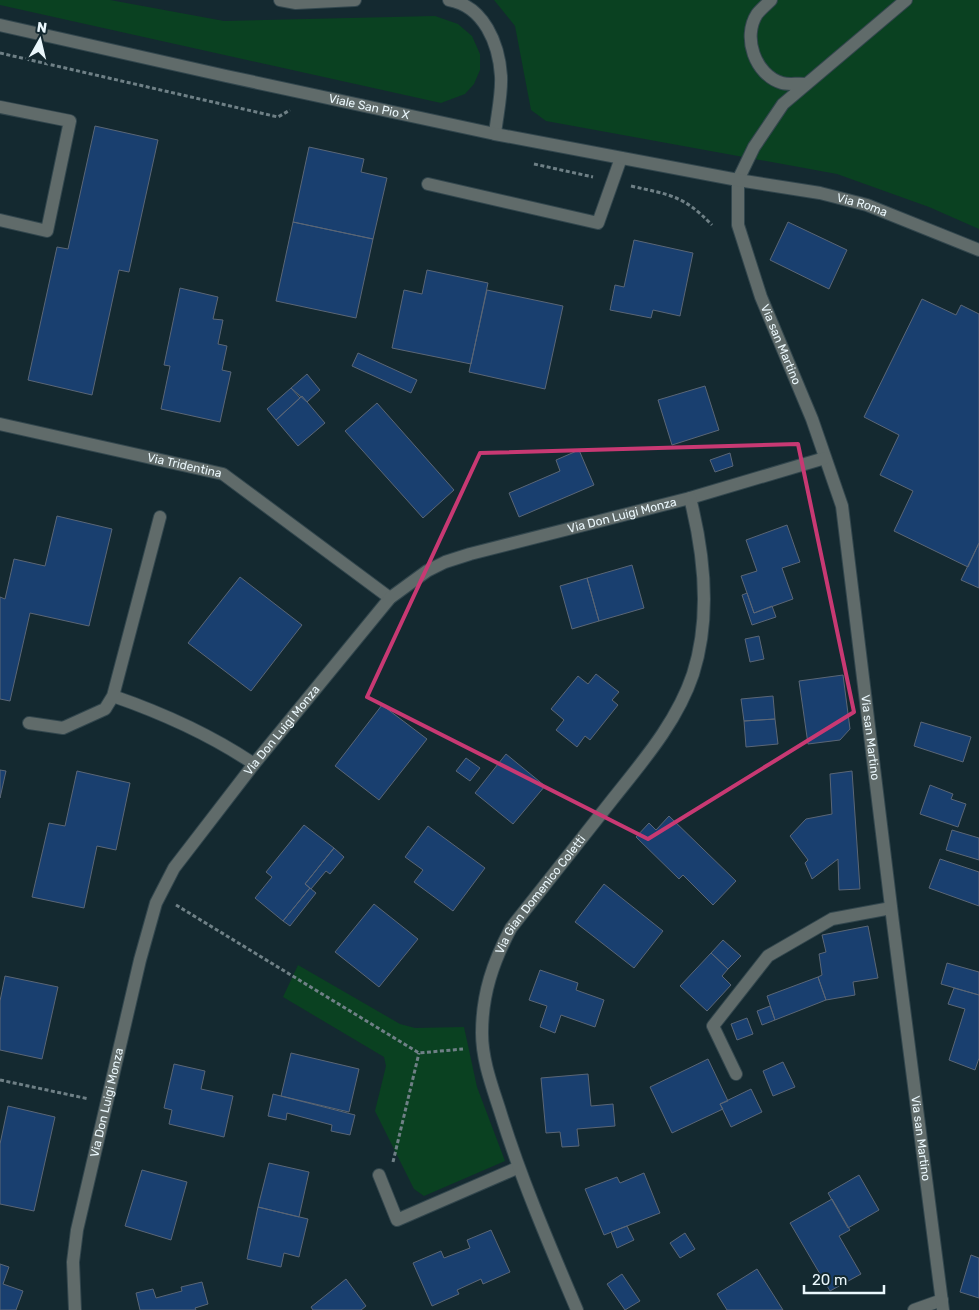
<svg xmlns="http://www.w3.org/2000/svg" width="979" height="1310" font-family="Rubik,sans-serif">
<style>
.green{fill:#0a4121}
.building{fill:#193f6f;stroke:#5a6676}
.lines{fill:none;stroke-linecap:round;stroke-linejoin:round}
.service-casing{stroke:#32464d;stroke-width:14}
.minor-casing{stroke:#32464d;stroke-width:14}
.tertiary-casing{stroke:#32464d;stroke-width:14}
.path{stroke:#6f8086;stroke-width:3;stroke-dasharray:4 2.5;stroke-linecap:butt}
.service{stroke:#606b6a;stroke-width:12}
.minor{stroke:#606b6a;stroke-width:12}
.tertiary{stroke:#606b6a;stroke-width:12}
.marked{fill:none;stroke:#c83973;stroke-width:4;stroke-linejoin:round}
.labels{text-anchor:middle;dominant-baseline:central;stroke-width:5;stroke-linejoin:round;paint-order:stroke}
.street-label{font-size:12px;fill:#eaf7fc;stroke:#142930}
</style>
<rect width="100%" height="100%" fill="#142930"/>
<path class="green" d="M0 0H110L224 21 435 16 458 24 472 36 480 54V70L474 84 465 94 441 103 0 5Z
M494 0H979V229L929 207 837 174 546 121 531 110 515 26Z
M298 965 400 1024 415 1028 464 1027 477 1087 505 1161 424 1196 414 1189 375 1111 386 1066 384 1057 283 997Z"/>
<path class="building" d="M95 126 158 140 129 272 119 270 92 395 28 380 57 247 68 249Z
M309 147 364 159 361 172 387 178 373 239 293 222Z
M293 222 373 239 356 318 276 301Z
M788 222 847 250 829 289 770 260Z
M634 240 693 253 680 316 653 310 651 318 610 310 615 285 624 287Z
M427 270 488 283 471 364 392 348 404 290 422 294Z
M180 288 218 297 213 319 223 320 218 344 227 346 222 370 231 372 220 422 161 409 170 366 164 365Z
M487 290 563 306 545 389 469 372Z
M922 299 956 315 961 305 979 314V543L968 567 894 531 913 491 880 475 899 435 864 417Z
M358 353 417 380 411 393 352 366Z
M307 374 320 390 307 402 291 388Z
M705 386 719 430 672 445 658 400Z
M291 388 300 398 276 420 267 409Z
M302 396 325 423 298 446 276 420Z
M377 403 454 490 423 518 345 431Z
M579 450 594 485 519 517 509 493 560 471 556 460Z
M730 453 733 466 715 472 710 460Z
M57 516 112 529 89 626 30 613 10 701 0 699V597L5 599 14 559 45 566Z
M787 525 800 562 782 568 793 599 754 613 741 576 757 571 746 540Z
M979 543V588L961 580Z
M632 565 644 608 599 621 587 578Z
M240 577 302 625 251 691 188 643Z
M587 578 599 621 572 629 560 586Z
M747 593 754 613 772 606 776 617 752 625 742 595Z
M759 636 764 659 750 662 745 639Z
M596 674 619 692 612 700 618 705 590 740 585 736 577 747 556 730 564 720 551 709 578 676 588 684Z
M843 675 850 729 840 740 808 744 799 681Z
M773 696 775 719 744 721 741 699Z
M382 705 427 739 379 800 335 766Z
M775 719 778 744 746 747 744 721Z
M921 722 971 737 963 762 914 746Z
M506 754 545 786 513 824 475 793Z
M466 758 480 768 470 781 456 771Z
M0 770 6 771 0 798Z
M77 771 130 783 116 850 97 846 84 908 32 897 49 823 65 826Z
M852 771 860 889 839 890 838 859 812 879 805 863 808 860 790 836 806 819 832 814 830 774Z
M930 785 953 794 951 799 966 804 958 827 920 814Z
M669 816 736 881 713 905 683 875 679 879 636 837 649 823 656 830Z
M304 825 334 848 305 884 310 888 283 921 255 898 272 877 266 872Z
M428 826 485 868 453 911 414 882 423 870 405 857Z
M952 830 979 838V860L946 850Z
M334 848 344 857 330 874 326 871 311 889 305 884Z
M940 859 979 872V906L929 888Z
M604 884 663 931 634 968 575 922Z
M310 888 316 893 290 926 283 921Z
M374 904 418 939 379 987 335 952Z
M868 926 878 978 853 982 855 995 826 1000 818 977 822 975 819 954 826 952 822 935Z
M723 940 741 956 728 969 711 953Z
M711 953 728 969 722 976 731 985 707 1011 680 986Z
M947 963 979 972V995L941 984Z
M540 970 578 983 576 990 604 1000 595 1027 561 1015 555 1033 540 1027 547 1006 529 1000Z
M5 976 58 987 42 1059 0 1050V1001Z
M818 977 826 1000 775 1020 767 996Z
M954 988 979 995V1058L975 1070 949 1060 965 1009 948 1004Z
M770 1006 775 1020 762 1025 757 1011Z
M747 1018 753 1034 737 1040 731 1024Z
M291 1053 359 1069 349 1112 281 1096Z
M708 1059 728 1101 720 1104 723 1109 672 1133 650 1087Z
M783 1062 795 1087 773 1096 763 1071Z
M174 1064 205 1071 201 1089 233 1096 224 1137 169 1124 172 1110 164 1108Z
M588 1074 591 1106 613 1104 615 1126 577 1129 579 1146 562 1147 560 1132 546 1133 541 1078Z
M751 1089 762 1112 731 1127 720 1104Z
M273 1094 355 1115 350 1135 331 1131 332 1125 287 1113 286 1120 268 1116Z
M8 1106 55 1117 34 1211 0 1204V1144Z
M269 1163 309 1172 299 1217 258 1207Z
M142 1170 187 1182 171 1240 125 1226Z
M644 1173 660 1213 604 1235 585 1189 617 1177 620 1183Z
M859 1175 879 1210 848 1228 828 1193Z
M832 1199 850 1230 839 1236 861 1274 830 1291 790 1223Z
M258 1207 308 1219 299 1257 284 1253 281 1267 247 1259Z
M627 1226 634 1240 617 1248 611 1232Z
M491 1230 510 1272 483 1284 481 1279 457 1290 459 1294 432 1306 413 1263 441 1251 444 1258 470 1248 467 1240Z
M685 1233 695 1249 680 1258 670 1243Z
M971 1255 979 1258V1298L960 1292Z
M0 1264 9 1267 3 1284 23 1291 16 1310H0Z
M757 1269 783 1310H727L717 1294Z
M622 1274 640 1301 625 1310 607 1284Z
M346 1279 366 1306 361 1310H313L311 1307Z
M202 1282 208 1304 195 1308 196 1310H140L136 1293 153 1289 156 1298 182 1291 181 1287Z"/>
<g class="lines">
<defs>
<path id="service" d="M771 0C767 4 761 9 757 14 742 37 755 75 782 83 789 85 798 83 805 84
M0 107 70 121 47 231 0 220
M738 180 754 147 783 104 906 0
M428 184 598 223 621 158
M160 517 113 696C162 713 211 735 254 764
M29 723 63 728 105 709 113 696
M736 1074 713 1026 768 956 832 919 891 908
M914 1310 942 1300"/>
<g id="minor">
<path d="M280 0 296 3 355 0"/>
<path d="M449 0C484 6 499 44 501 76 502 95 497 115 495 134"/>
<path id="s1" d="M738 180V225L761 297 812 419 842 506 893 923 943 1310"/>
<path id="s2" d="M0 424 223 474 390 598"/>
<path d="M379 1175 397 1220 517 1168"/>
<path id="s3" d="M75 1310 73 1262 77 1230 140 960 156 903 174 868 254 764 390 598 427 571 445 562 470 554 690 498 825 458"/>
<path id="s4" d="M577 1310C549 1244 521 1179 500 1111 492 1086 482 1060 482 1033 482 994 493 962 511 928 545 885 578 843 612 800 643 761 677 722 693 674 711 618 704 553 690 498"/>
</g>
<g id="tertiary">
<path id="s5" d="M0 25 226 76 495 134 738 180 820 193 867 205 979 250"/>
</g>
</defs>
<use href="#service" class="service-casing"/>
<use href="#minor" class="minor-casing"/>
<use href="#tertiary" class="tertiary-casing"/>
<path class="path" d="M0 53 278 117 290 110
M534 164 593 177
M631 186C670 195 683 195 712 225
M176 905 419 1053 463 1049
M0 1080 89 1099
M393 1162 419 1053"/>
<use href="#service" class="service"/>
<use href="#minor" class="minor"/>
<use href="#tertiary" class="tertiary"/>
</g>
<path class="marked" d="M798 444 854 712 648 839 367 697 480 453Z"/>
<g class="labels">
<g class="street-label">
<text stroke="none"><textPath href="#s5" startOffset="378">Viale San Pio X</textPath></text>
<text stroke="none"><textPath href="#s5" startOffset="881">Via Roma</textPath></text>
<text stroke="none"><textPath href="#s1" startOffset="172">Via san Martino</textPath></text>
<text stroke="none"><textPath href="#s2" startOffset="189">Via Tridentina</textPath></text>
<text stroke="none"><textPath href="#s3" startOffset="1051">Via Don Luigi Monza</textPath></text>
<text stroke="none"><textPath href="#s3" startOffset="631">Via Don Luigi Monza</textPath></text>
<text stroke="none"><textPath href="#s1" startOffset="578">Via san Martino</textPath></text>
<text stroke="none"><textPath href="#s4" startOffset="448">Via Gian Domenico Coletti</textPath></text>
<text stroke="none"><textPath href="#s3" startOffset="211">Via Don Luigi Monza</textPath></text>
<text stroke="none"><textPath href="#s1" startOffset="982">Via san Martino</textPath></text>
</g>
</g>
<g transform="translate(40 40) rotate(8)" stroke="#142930" stroke-width="4" paint-order="stroke">
<path d="M0-4L9 19L0 12L-9 19Z" fill="#eaf7fc"/>
<text y="-8" font-size="14" font-weight="bold" text-anchor="middle" fill="#eaf7fc">N</text>
</g>
<path d="M804 1285v8h80v-8" fill="none" stroke="#eaf7fc" stroke-width="2.5"/>
<text x="812" y="1285" font-size="15" fill="#eaf7fc" stroke="#142930" stroke-width="4" paint-order="stroke">20 m</text>
</svg>
